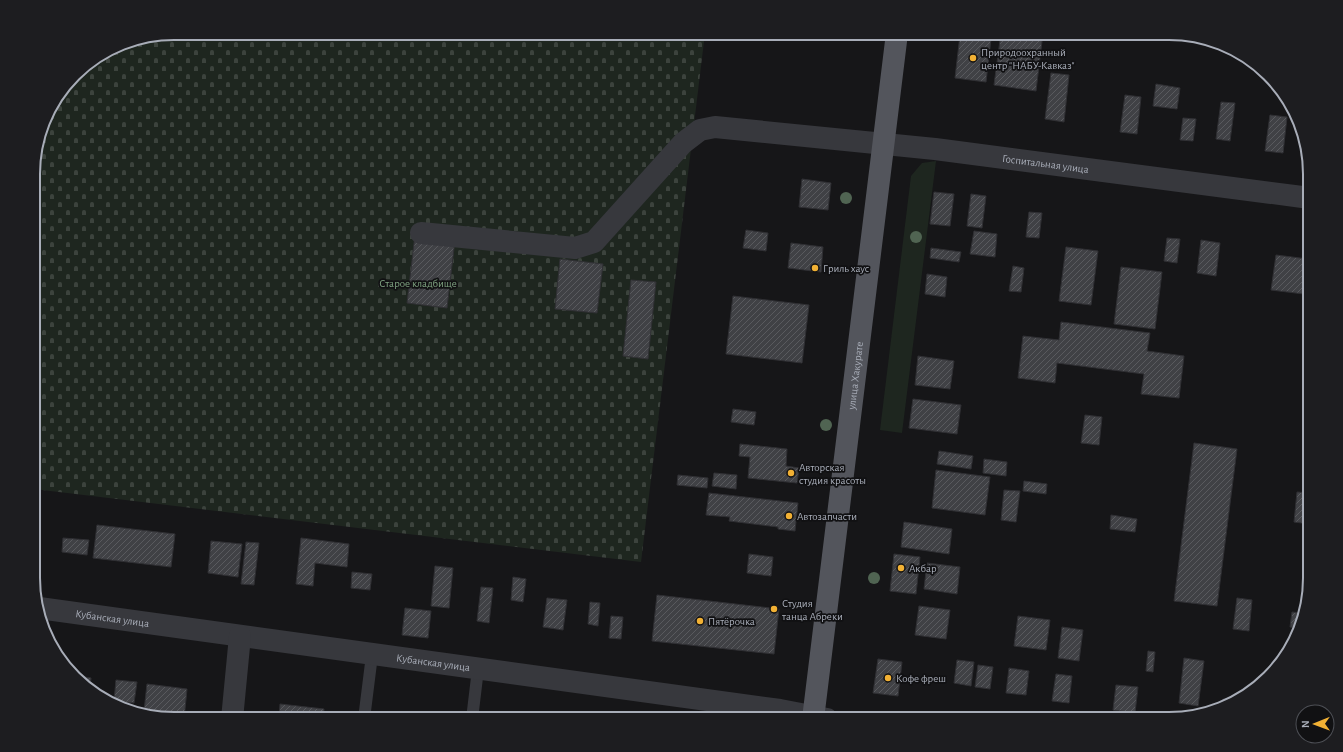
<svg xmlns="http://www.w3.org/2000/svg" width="1343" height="752" font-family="'Alegreya Sans',sans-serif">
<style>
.green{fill:#1e261f}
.cemetery{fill:url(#cemetery-stones)}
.building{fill:url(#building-hatch);stroke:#303034}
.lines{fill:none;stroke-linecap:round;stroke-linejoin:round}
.lane{stroke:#37383d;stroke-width:12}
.street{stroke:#37383d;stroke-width:22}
.primary{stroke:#53555c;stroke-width:22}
.tree{fill:#506452}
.poi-dot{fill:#f2b134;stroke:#111113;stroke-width:1.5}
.labels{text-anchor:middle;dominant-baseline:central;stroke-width:3.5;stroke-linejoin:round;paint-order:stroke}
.poi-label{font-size:11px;fill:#a8adb8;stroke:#111113;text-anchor:start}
.street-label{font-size:11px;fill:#a8adb8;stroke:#111113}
.park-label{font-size:11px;fill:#7fa381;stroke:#111113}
.rim{fill:none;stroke:#a8adb8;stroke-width:2}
</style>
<defs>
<pattern id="cemetery-stones" width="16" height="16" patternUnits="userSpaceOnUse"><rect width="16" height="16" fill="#1e261f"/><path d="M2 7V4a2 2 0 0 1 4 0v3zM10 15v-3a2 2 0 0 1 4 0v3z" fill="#3c433d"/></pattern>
<pattern id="building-hatch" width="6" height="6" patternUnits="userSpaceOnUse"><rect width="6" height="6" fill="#404145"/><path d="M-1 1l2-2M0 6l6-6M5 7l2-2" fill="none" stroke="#595a5e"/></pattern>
</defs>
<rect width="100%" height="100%" fill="#161618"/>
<path class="green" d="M936 161 902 433 880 430 911 176 922 163Z"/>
<path class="cemetery" d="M174 33H705L641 562 34 489V156L48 112 81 68 121 44Z"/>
<path class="building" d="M1001 33H1043L1036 91 994 85Z
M960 35 991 39 986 82 955 78Z
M1051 73 1069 75 1064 122 1045 119Z
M1156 84 1180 88 1177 109 1153 106Z
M1125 95 1141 97 1137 134 1120 132Z
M1221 102 1235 103 1230 141 1216 139Z
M1270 115 1287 117 1283 153 1265 151Z
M1183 118 1196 119 1193 141 1180 140Z
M1303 145 1307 156H1301Z
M802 179 831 183 828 210 799 207Z
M934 192 954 194 950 226 930 224Z
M971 194 986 196 982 228 967 226Z
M1029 212 1042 213 1039 238 1026 237Z
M746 230 768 233 766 251 743 248Z
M974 231 997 234 995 257 970 254Z
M415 235 455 240 447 308 407 303Z
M1167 238 1180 239 1177 263 1164 261Z
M1201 240 1220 243 1216 276 1197 273Z
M791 243 823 247 821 272 788 268Z
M1066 247 1098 251 1091 305 1059 301Z
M931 248 961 252 959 262 930 258Z
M1276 255 1308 259 1304 294 1271 290Z
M560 259 603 264 597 313 555 309Z
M1013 266 1024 268 1021 292 1009 291Z
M1121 267 1162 272 1155 329 1114 324Z
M927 274 947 277 945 297 925 294Z
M631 280 656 282 648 359 623 356Z
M733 296 809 305 802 363 726 354Z
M1061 322 1150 333 1147 351 1184 356 1179 398 1141 394 1144 374 1057 363 1055 383 1018 378 1023 336 1059 340Z
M918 356 954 361 950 389 915 385Z
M913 399 961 405 957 434 909 428Z
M733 409 756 412 754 425 731 422Z
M1085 415 1102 417 1099 445 1081 443Z
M1194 443 1237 449 1217 606 1174 601Z
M740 444 787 449 786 466 799 468 797 483 748 478 750 457 739 456Z
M939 451 973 456 971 469 937 464Z
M984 459 1007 462 1006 476 983 473Z
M936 470 990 477 985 515 932 508Z
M714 473 737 475 736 489 712 486Z
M678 475 708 478 707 488 677 485Z
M1024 481 1047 484 1046 494 1023 491Z
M1004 490 1020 491 1016 522 1001 520Z
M1297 492 1310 493V524L1294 522Z
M709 493 798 503 795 531 778 529V527L729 521 730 517 706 515Z
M1111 515 1137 519 1135 532 1110 529Z
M904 522 952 529 949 554 901 547Z
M97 525 175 534 171 567 93 558Z
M63 538 89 540 87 555 62 552Z
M301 538 349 544 347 567 315 563 313 586 296 584Z
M211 541 242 544 238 577 208 573Z
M246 542 259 543 254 585 241 584Z
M749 554 773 557 771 576 747 573Z
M894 554 920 557 916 594 890 591Z
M927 563 960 567 957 594 924 589Z
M435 566 453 568 449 608 431 606Z
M352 572 372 574 370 590 351 588Z
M513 577 526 579 523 602 511 600Z
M481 587 493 588 489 623 477 621Z
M657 595 779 609 774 654 652 641Z
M547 598 567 600 563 630 543 627Z
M1237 598 1252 600 1249 631 1233 629Z
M590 602 600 603 598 626 588 624Z
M919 606 950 610 946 639 915 635Z
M405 608 431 611 428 638 402 635Z
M1292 612 1302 613 1297 628 1290 627Z
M611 616 623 617 621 639 609 638Z
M1018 616 1050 620 1046 650 1014 646Z
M1062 627 1083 630 1079 661 1058 658Z
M1148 651 1155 652 1153 672 1146 671Z
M1184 658 1204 661 1198 706 1179 703Z
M878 659 902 662 898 696 873 693Z
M957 660 974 662 971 686 954 683Z
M978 665 993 667 990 689 975 687Z
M1009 668 1029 671 1026 695 1006 693Z
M1056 674 1072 676 1069 703 1052 701Z
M78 676 91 678 90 687Z
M116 680 137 682 134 703 114 701Z
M147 684 187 689 184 719 165 716 144 711Z
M1116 685 1138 687 1135 713 1113 710Z
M1223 699 1237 701 1222 705Z
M280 704 324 709 323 719H279Z"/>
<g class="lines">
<path class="lane" d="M364 719 372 655
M472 719 478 669"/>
<g class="street">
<path id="s1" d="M421 233 575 248 594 242 683 143 700 130 715 127 935 149 1310 198"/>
<path id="s2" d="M39 608 780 710 827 719"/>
<path d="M232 719 240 636"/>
</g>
<path class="primary" id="s3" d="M813 719 897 33"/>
</g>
<g class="tree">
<circle cx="846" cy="198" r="6"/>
<circle cx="916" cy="237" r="6"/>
<circle cx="826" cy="425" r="6"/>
<circle cx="874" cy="578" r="6"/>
</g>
<g class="poi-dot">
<circle cx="973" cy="58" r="4"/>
<circle cx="815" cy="268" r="4"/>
<circle cx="791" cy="473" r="4"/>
<circle cx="789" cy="516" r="4"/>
<circle cx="901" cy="568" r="4"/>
<circle cx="774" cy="609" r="4"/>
<circle cx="700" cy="621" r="4"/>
<circle cx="888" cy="678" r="4"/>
</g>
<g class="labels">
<g class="poi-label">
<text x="981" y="52">Природоохранный<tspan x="981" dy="13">центр "НАБУ-Кавказ"</tspan></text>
<text x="823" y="268">Гриль хаус</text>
<text x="799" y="467">Авторская<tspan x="799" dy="13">студия красоты</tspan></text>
<text x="797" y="516">Автозапчасти</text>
<text x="909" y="568">Акбар</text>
<text x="782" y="603">Студия<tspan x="782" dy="13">танца Абреки</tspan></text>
<text x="708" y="621">Пятёрочка</text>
<text x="896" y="678">Кофе фреш</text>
</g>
<g class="street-label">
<text stroke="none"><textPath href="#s1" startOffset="677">Госпитальная улица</textPath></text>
<text stroke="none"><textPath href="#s3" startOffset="346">улица Хакурате</textPath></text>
<text stroke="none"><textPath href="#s2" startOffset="74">Кубанская улица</textPath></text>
<text stroke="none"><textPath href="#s2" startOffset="398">Кубанская улица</textPath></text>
</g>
<g class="park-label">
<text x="418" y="283">Старое кладбище</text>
</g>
</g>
<path d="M0 0H1343V752H0ZM174 40H1169A134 134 0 0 1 1303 174V578A134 134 0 0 1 1169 712H174A134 134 0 0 1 40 578V174A134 134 0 0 1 174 40Z" fill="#1d1d20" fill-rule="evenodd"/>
<path class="rim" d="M174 40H1169A134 134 0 0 1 1303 174V578A134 134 0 0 1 1169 712H174A134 134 0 0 1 40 578V174A134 134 0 0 1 174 40Z"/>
<g transform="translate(1315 724) rotate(269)"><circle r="19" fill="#111113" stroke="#4d4f55"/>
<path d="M0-3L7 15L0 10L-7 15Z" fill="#f2b134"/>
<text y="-6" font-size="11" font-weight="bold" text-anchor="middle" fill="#a8adb8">N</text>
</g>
</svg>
